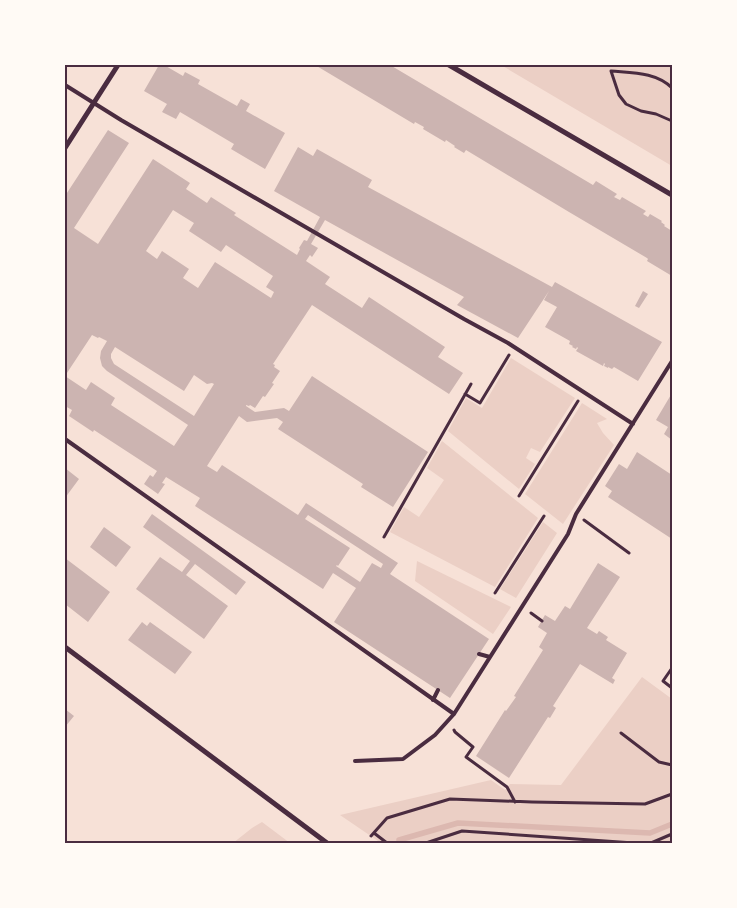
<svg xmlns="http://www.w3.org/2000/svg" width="737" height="908" font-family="'Golos Text',sans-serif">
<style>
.green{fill:#ebcfc5}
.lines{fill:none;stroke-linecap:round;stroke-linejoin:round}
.stream{stroke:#dcb8b0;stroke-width:5.5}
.building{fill:#ccb4b1;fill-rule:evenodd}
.path{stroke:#4a2c40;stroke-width:3}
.service{stroke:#4a2c40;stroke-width:4}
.minor{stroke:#4a2c40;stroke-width:5}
.neatline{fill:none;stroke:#4a2c40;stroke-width:2}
</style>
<rect width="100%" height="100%" fill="#f7e1d7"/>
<path class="green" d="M501 65H672V166Z
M511 358 575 398 540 452 531 448 526 458 535 464 519 489 448 431 466 398 482 408Z
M582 403 607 419 597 423 603 433 614 445 563 524 525 494Z
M442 441 538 518 495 587 390 532 404 507 419 517 444 480 427 468Z
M543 522 557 533 516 598 500 589Z
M417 561 511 607 493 634 415 581Z
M642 677 672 699V843H381L340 815 491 780 505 790 510 784 561 785Z
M262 822 290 843H233L252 828Z"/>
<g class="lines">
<path class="stream" d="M399 840 458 823 650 833 672 824"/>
</g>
<path class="building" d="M159 65H164L183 76 185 72 200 80 198 84 237 106 241 99 250 104 246 111 285 133 265 169 231 149 234 144 180 112 176 119 162 112 167 104 144 91Z
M315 65H390L593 185 596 181 617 194 614 197 620 200 622 197 646 211 643 214 648 217 650 214 662 221 661 222 665 225 664 226 672 231V276L647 261 648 259 647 258 569 212 466 150 464 153 454 147 455 146 446 140 445 142 423 129 424 127 415 122 414 124Z
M108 130 129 143 74 228 98 244 153 159 190 183 186 189 207 203 211 197 236 213 234 215 297 255 300 249 299 248 304 240 307 241 320 217 274 191 298 147 313 156 317 149 372 180 368 187 552 287 555 282 662 342 638 381 614 367 612 369 608 367V368L604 366 605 364 604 363 603 366 576 351 578 348 577 347 576 349 572 347 573 346 569 344 570 341 545 327 557 307 544 300 549 291 518 338 457 305 464 297 325 220 311 244 318 248 312 257 310 255 306 261 330 277 325 284 362 308 369 297 445 347 438 357 463 373 449 394 312 305 273 364 275 365 274 367 280 371 272 383 274 384 265 397 263 396 255 408 250 405 249 406 246 405V406L255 412 284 408 289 411 312 376 428 452 393 507 361 487 363 484 278 429 283 422 277 418 247 422 239 416 207 466 217 472 222 465 298 515 306 503 398 563 390 574 489 639 450 698 334 622 356 588 333 573 323 589 195 506 200 498 166 477 162 483 165 484 158 494 144 484 150 475 153 477 157 471 94 430 93 432 69 416 72 410 65 406V376L86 390 91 382 115 398 111 405 174 446 188 425 107 371 102 366 100 358 101 351 107 341 99 337 98 338 92 335 65 376V196ZM173 210 194 223 189 231 221 252 226 245 273 276 266 287 274 292 271 298 215 262 198 288 183 278 189 269 162 251 157 259 146 251ZM115 347 184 391 194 375 207 384 212 383 214 384 194 416 114 364 111 358V354ZM308 515 383 564 381 568 372 563 360 582 336 566 337 565 338 566 350 548 305 519Z
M643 291 648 294 639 308 635 306Z
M672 393V440L664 434 668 427 656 420Z
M637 452 672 475V539L608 497 612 491 605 486 619 464 627 469Z
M65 468 79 479 65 498Z
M152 514 246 582 236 595 195 564 186 575 228 606 204 639 136 589 160 557 182 572 190 561 143 527Z
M104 527 131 547 116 567 90 547Z
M65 558 110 592 88 622 65 604Z
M598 563 620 577 587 628 597 634 599 631 608 637 606 640 627 653 612 678 615 680 613 684 580 664 553 706 556 708 550 718 548 717 509 778 476 756 505 710 506 711 516 697 514 696 543 650 539 647 547 633 538 627 545 615 555 621 565 606 570 609Z
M142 622 147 626 150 622 192 652 175 674 128 640Z
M65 709 74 716 65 727Z"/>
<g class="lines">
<path class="path" d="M672 88C656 72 632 73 611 71L619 95 626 104 641 111 656 114 672 121
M465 394 480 403 509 355
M519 496 578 401
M584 520 629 553
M384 537 471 384
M495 593 544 516
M531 613 542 621
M672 668 663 681 672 688
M454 730 455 732 473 747 466 757 507 787 515 802
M621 733 659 762 672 765
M374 833 387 843
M371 836 387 818 450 799 532 802 645 804 672 794
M426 843 462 831 634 843
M651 843 672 834"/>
<path class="service" d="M65 85 121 120 464 319 508 343 633 424
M65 439 454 714 568 534 576 514 672 361
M479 654 490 657
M433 700 438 690
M355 761 403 759 435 735 454 714"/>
<path class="minor" d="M449 65 672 195
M65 148 118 65
M65 647 327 843"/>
</g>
<rect width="737" height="908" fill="none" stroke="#fffaf5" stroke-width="132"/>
<rect x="66" y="66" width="605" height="776" class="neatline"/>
</svg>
